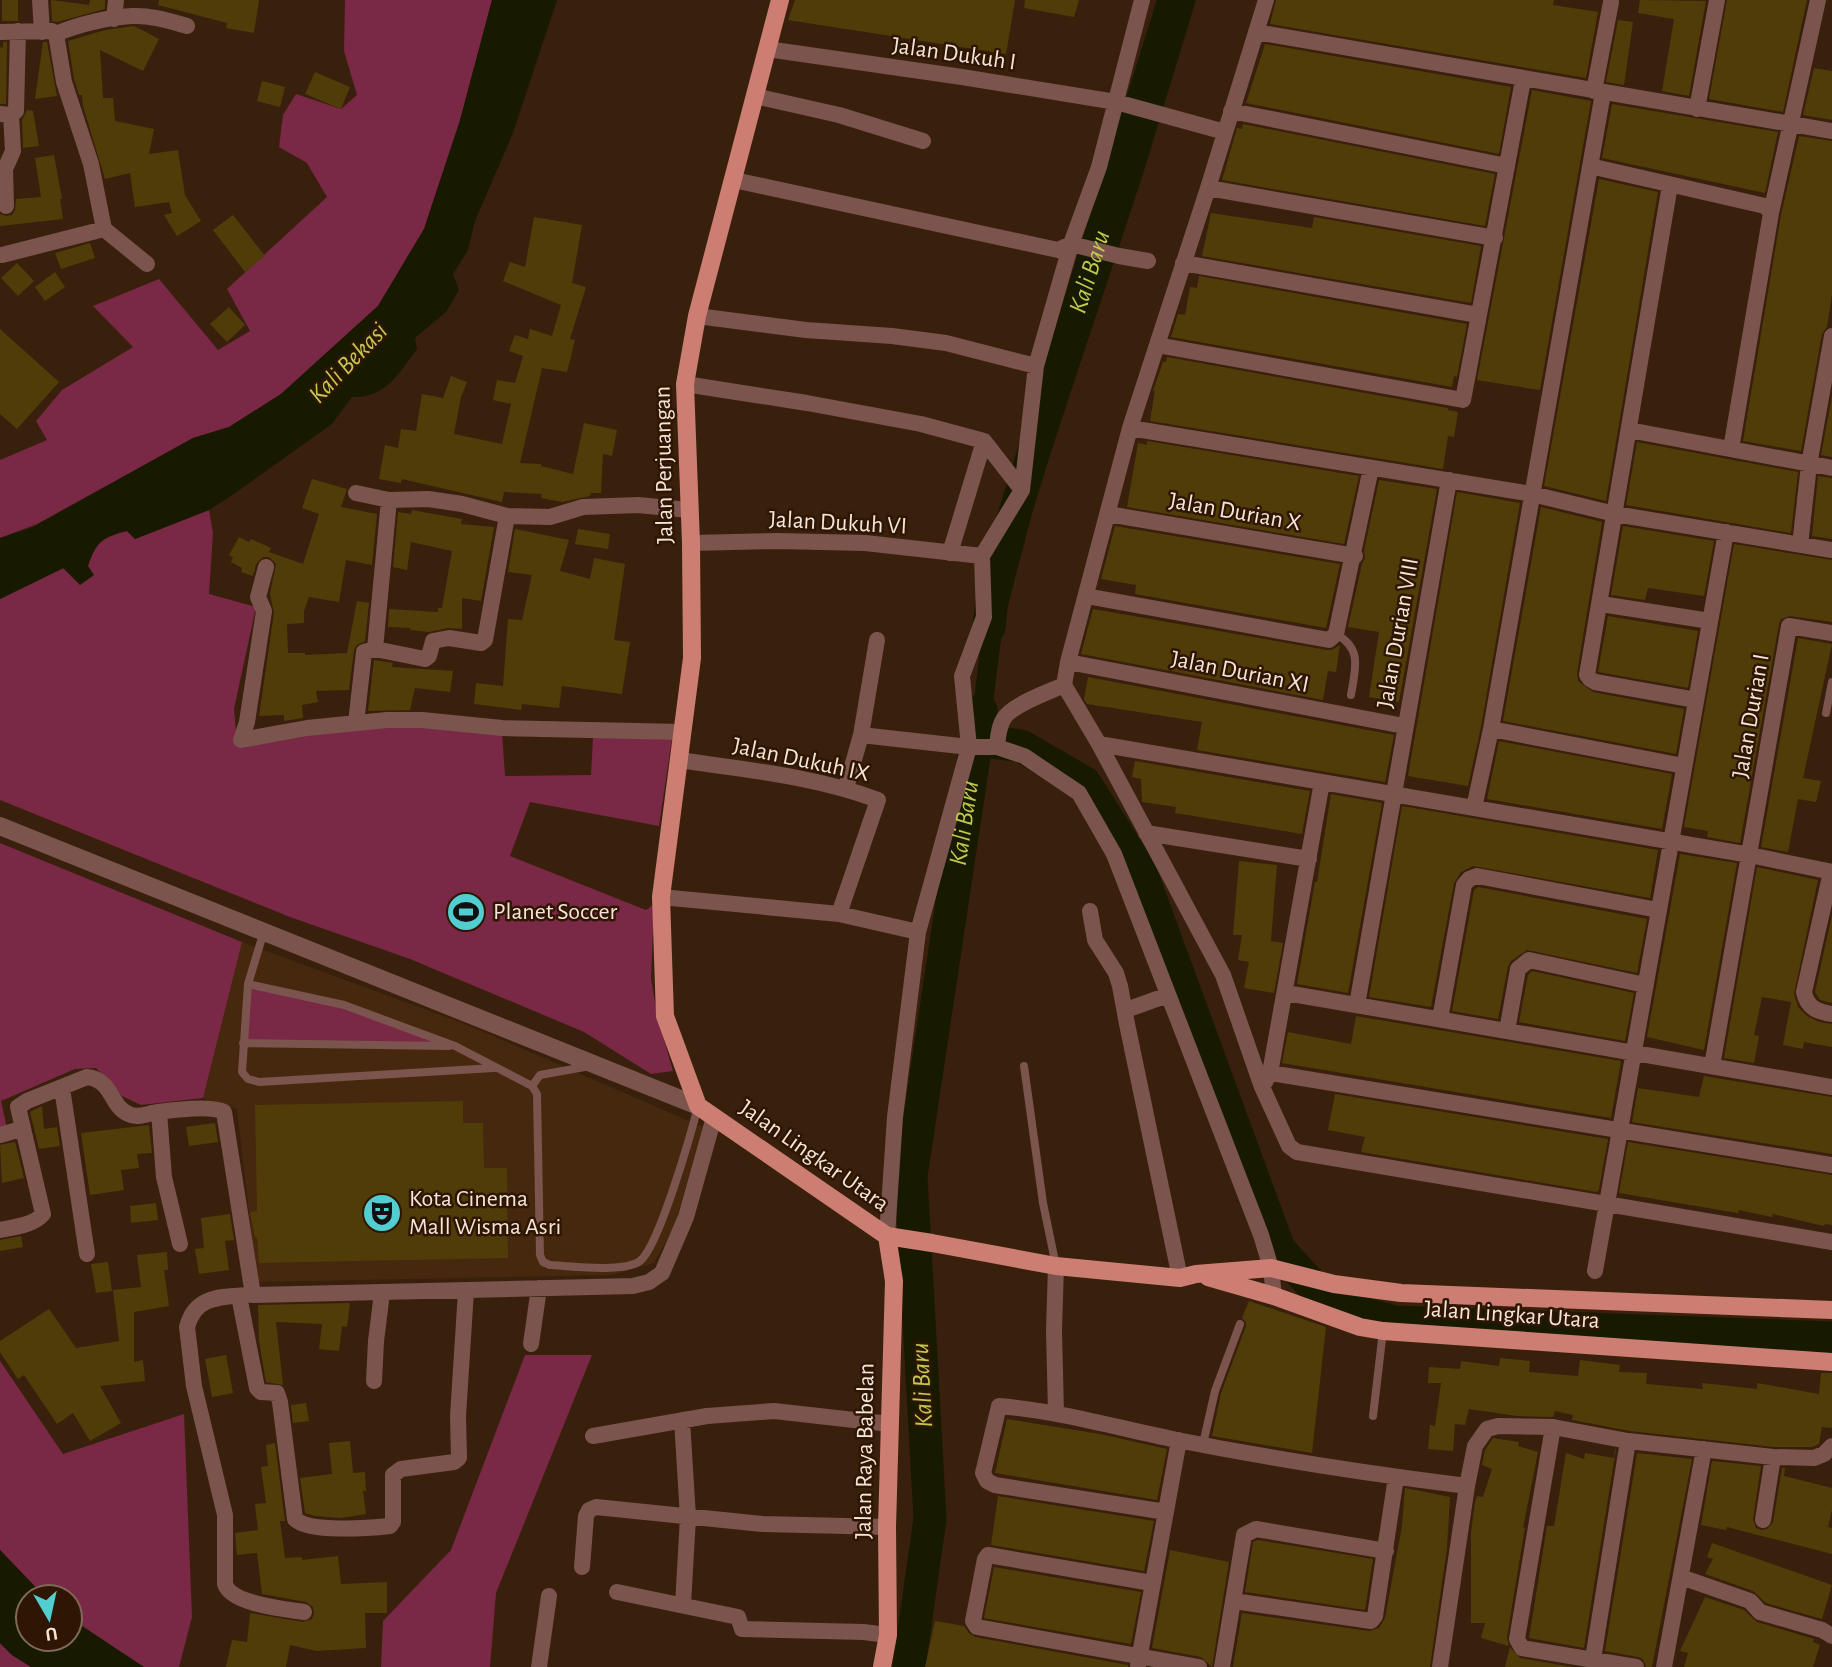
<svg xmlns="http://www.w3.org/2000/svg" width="1832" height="1667" font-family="'Alegreya Sans',sans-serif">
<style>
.built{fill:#46280e}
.green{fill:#792845}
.water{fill:#181a00}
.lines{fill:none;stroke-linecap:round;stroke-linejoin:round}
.river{stroke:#181a00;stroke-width:33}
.building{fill:#503c09}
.service{stroke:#7a544d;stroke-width:8}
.minor{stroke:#7a544d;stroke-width:16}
.tertiary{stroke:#7a544d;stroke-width:18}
.primary{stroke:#cc7e72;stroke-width:18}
.labels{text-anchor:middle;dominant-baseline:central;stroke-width:5;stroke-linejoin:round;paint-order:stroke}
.street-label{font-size:24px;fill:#f5e4d8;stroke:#2e1603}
.poi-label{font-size:24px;fill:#f5e4d8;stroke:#2e1603;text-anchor:start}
.water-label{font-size:26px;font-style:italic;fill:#c0ca4f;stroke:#2e1603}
</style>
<rect width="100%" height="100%" fill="#39200c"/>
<path class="built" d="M242 942 465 1024 703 1127 674 1228 654 1263 612 1275 257 1282 237 1109 203 1098Z"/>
<path class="green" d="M345 0H492L458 128 424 229 378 306 281 394 229 427 193 438 37 524 0 538V460L47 440 36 421 62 390 133 347 93 306 159 279 218 350 250 331 227 289 327 197 307 163 279 147 283 115 296 94 341 109 357 95 344 51Z
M209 510 213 533 209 594 256 607 234 709 237 743 381 725 502 732 505 776 591 775 593 737 672 738 659 826 530 802 510 856 646 910 654 904 651 978 657 1015 673 1071 651 1074 584 1032 410 959 290 917 0 800V599L64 568 88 566C96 542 102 537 127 531L135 539Z
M0 843 242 942 203 1098 141 1105 122 1096 96 1068 75 1069 1 1101 8 1133 0 1135Z
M248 984 344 1005 455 1046 243 1043Z
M525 1355H592L496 1593 490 1667H381L383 1621 451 1550Z
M0 1361 63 1454 184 1414 192 1617 179 1667H143L70 1618V1597H45L0 1550Z
M0 1643 12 1655 31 1667H0Z"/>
<path class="water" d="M492 0H557L513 133 475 221 468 250 453 274 459 290 446 312 415 338 417 349C399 373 385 399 352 397L332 424 231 496 209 510 135 539 127 531C102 537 96 542 88 566L94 575 80 585 63 568 0 599V538L33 527 193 438 229 427 281 394 378 306 424 229 460 120Z
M1175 0H1196L1143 174 1038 491 1003 624 988 742H969L984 617 1022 490 1082 318Z
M0 1550 45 1597H28V1639H70V1618L144 1667H31L12 1655 0 1643Z"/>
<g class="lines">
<g class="river">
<path id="s1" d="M989 628 994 580 1174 0"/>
<path d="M978 740 1021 746 1085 783 1140 870 1279 1249 1329 1304 1394 1322 1832 1338"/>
<path id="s2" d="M909 1667 930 1519 911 1176 981 710"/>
</g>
</g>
<path class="building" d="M2 0H18V21H2Z
M51 0 89 5 90 0H105V9L57 22 52 21Z
M159 0H259L254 33 226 28 227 23 158 5Z
M795 0H1015L1006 54 788 20Z
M1025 0H1079L1074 17 1024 8Z
M1276 0H1554L1553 5 1598 12 1586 78 1270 24Z
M1640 0 1706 1 1689 96 1662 91 1674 19 1638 13Z
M1727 0H1807L1783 112 1709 99Z
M1618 20 1633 22 1624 85 1606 82Z
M134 26 159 39 143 71 100 50 103 98H113L115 121 154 129 149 154 178 150 185 195 201 221 177 236 164 215 172 213 169 202 135 207 130 173 105 179 83 106 82 95H79L74 79 68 41 105 30Z
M3 42H7L6 104H0V47L3 48Z
M43 42H47L57 96 35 99Z
M1265 44 1511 87 1499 154 1246 103Z
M1814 68 1832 71V120L1803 115Z
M315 72 350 87 341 109 305 94Z
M262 81 285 87 280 107 257 101Z
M1532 90 1591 101 1540 390 1477 380Z
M1612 104 1778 132 1765 193 1602 158Z
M27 110 33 111 39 146 23 148 22 120Z
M1243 124 1495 174 1485 226 1222 180 1237 128 1242 129Z
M1799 136 1832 141V294L1827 327 1822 334 1801 451 1743 441 1781 215Z
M54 155 62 199H60L63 219 0 226V214L6 216 12 215 15 210 16 199 41 197 35 158Z
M1599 179 1658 192 1606 501 1544 486Z
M1211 213 1312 228 1314 217 1481 246 1471 303 1202 256Z
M233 215 265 256 245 272 213 230Z
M534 217 582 225 572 283 586 287 570 339 575 340 567 372 542 368 520 463 541 464V466L573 474 584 423 617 430 612 456 603 454 601 493H591L590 496 562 502 541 498 542 494 504 492 502 502 402 479 401 483 379 479 385 445 398 448 401 429 416 431 422 394 443 398 451 376 467 382 461 397 454 434 502 444 511 404 493 400 497 380 515 383 523 356 509 351 515 335 528 339 530 329 552 336 561 305 503 281 510 262 525 267Z
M90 243 95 258 61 269 55 253Z
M17 263 34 281 18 296 1 278Z
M55 272 65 287 45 301 35 287Z
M1199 276 1467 324 1457 377 1454 376 1452 387 1171 337 1178 314 1185 315 1190 287 1197 288Z
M229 307 245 325 227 342 210 324Z
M0 329 59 382 17 429 0 414Z
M1167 357 1448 408V410L1458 412 1454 437 1448 436 1443 469 1150 421 1155 391H1153L1163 362H1166Z
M1832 396V457L1821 455Z
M1147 441 1359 476 1344 544 1127 507 1138 443 1147 445Z
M1637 442 1798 472 1791 533 1626 505Z
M1818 476 1832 478V539L1812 536Z
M312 479 347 489 341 507 377 514 372 565 346 560 339 602 309 597 304 611V623L287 624 288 653H305V655L347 653 357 601 369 603 365 641 357 645 354 650 349 690 316 691 318 702 302 705 303 718 284 721V715L259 716 274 613 270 594 276 564 269 557H263L256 564 253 576 241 572 242 568 231 562 233 557 229 555 239 537 249 542 251 539 271 548 269 552 303 564 319 514 302 508Z
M1379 480 1437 489 1399 702 1369 697 1379 632 1348 627 1362 564 1365 558 1364 551Z
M1457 492 1520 503 1481 727 1468 786 1408 776Z
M1541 507 1602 522 1577 673 1578 681 1593 692 1684 709 1676 754 1503 721Z
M412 510 462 519 461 524 494 527 481 601 462 598V629L448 628 429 632 410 630V628L388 627 389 609 438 612V608H442L452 551 411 542 407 570 393 567 398 512 411 514Z
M1115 526 1340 564 1326 628 1135 594 1136 585 1101 579Z
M1623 526 1714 541 1704 596 1648 588 1645 600 1611 595Z
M515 529 569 540 560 571 590 579 594 558 625 564 614 640 630 642 622 694 562 686 559 708 522 704 521 710 474 704 476 683 503 686 508 619 522 620 532 575 508 572Z
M578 529 610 534 608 549 575 544Z
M1734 544 1832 560V622L1790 616 1781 619 1779 624 1740 843 1707 837 1708 831 1684 827Z
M1093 609 1327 650H1332L1340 645 1336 672 1328 671 1323 700 1081 654Z
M1608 616 1698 631 1688 688 1598 672Z
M1798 638 1832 644 1803 778 1821 781 1816 802 1798 799 1788 852 1761 847Z
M374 660 393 663 392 667 453 671 450 692 415 688 410 710 368 711Z
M1088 677 1394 735 1385 782 1197 750 1202 722 1087 704 1084 699Z
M1499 741 1672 774 1662 829 1487 799Z
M1135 761 1310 791 1302 834 1175 813 1176 807 1142 802 1141 779 1132 777Z
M1331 794 1382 803 1348 993 1297 984 1315 882H1317Z
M1402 806 1658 850 1650 898 1473 866 1461 872 1454 883 1431 1007 1369 997Z
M1680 854 1737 863 1704 1050 1647 1037Z
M1239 861 1277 865 1271 941 1283 943 1274 993 1244 988 1249 962 1238 960 1242 935H1233Z
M1757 867 1818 880 1794 994 1798 1007 1807 1016 1819 1022 1832 1024V1047L1804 1042 1803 1049 1783 1045 1791 1002 1762 997 1754 1035 1759 1036 1754 1063 1724 1058Z
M1478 887 1647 919 1637 973 1527 950 1511 961 1508 966 1498 1019 1452 1011 1474 890Z
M1832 915V1003L1820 1000 1815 992Z
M1532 971 1634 993 1625 1041 1519 1022 1528 975Z
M1356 1016 1621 1061 1611 1118 1282 1063 1288 1032 1351 1044Z
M1704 1076 1832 1097V1154L1632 1122 1638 1088 1699 1097Z
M1335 1094 1608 1139 1599 1189 1597 1192 1361 1152 1365 1137 1328 1130Z
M463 1101V1123H483L484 1168H507L508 1258 259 1263 257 1237H255L250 1212 257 1211 255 1105Z
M42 1106 44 1129 57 1127 60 1146 39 1149 30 1112Z
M215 1123 218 1142 189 1146 186 1127Z
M149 1125 152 1153 137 1154 139 1168 121 1170 124 1190 90 1195 81 1133Z
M15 1142 24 1178 2 1183 0 1145Z
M1628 1142 1832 1175V1225L1825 1224 1824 1226 1773 1214 1772 1217 1739 1210 1738 1213 1619 1193Z
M156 1203 158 1220 131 1223 130 1206Z
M230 1214 234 1240 225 1241 229 1270 199 1274 195 1249 204 1248 201 1218Z
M21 1236 23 1247 0 1251V1240Z
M167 1252 168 1270H164L169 1306 134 1312V1362L143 1360 145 1381 100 1386 121 1423 90 1441 73 1413 57 1424 24 1375 18 1379 0 1352V1341L49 1309 76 1348 119 1341 113 1290 141 1287 137 1255Z
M108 1262 112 1291 96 1293 91 1264Z
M1249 1301 1326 1327 1312 1453 1212 1436 1221 1393 1246 1326V1322L1242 1318Z
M350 1303 347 1327 342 1326 339 1351 319 1349 322 1324 276 1322 283 1385 266 1382 259 1341 258 1305Z
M226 1355 233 1393 212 1397 205 1359Z
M1500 1358 1530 1361 1529 1372 1578 1376 1580 1360 1620 1365 1619 1372 1647 1373 1646 1384 1703 1389 1702 1383 1757 1389V1383L1819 1394 1821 1373H1832V1428L1822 1427 1819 1444 1812 1447H1774L1630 1431 1572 1420 1573 1415 1555 1411 1553 1417 1517 1416 1469 1409 1465 1425 1455 1424 1453 1451 1428 1449 1430 1425 1435 1426 1441 1383H1428L1429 1367 1460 1369 1461 1361 1499 1366Z
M306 1403 309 1421 293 1423 291 1405Z
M1007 1419 1100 1434 1167 1449 1157 1500 995 1473Z
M1493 1438 1519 1442 1518 1446 1538 1452 1523 1528 1525 1527 1507 1637 1509 1646 1481 1638 1485 1623H1471V1533L1475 1502 1477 1496 1483 1497 1492 1469 1482 1465 1485 1450Z
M350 1441 353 1473 365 1472 366 1491H363L366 1514 341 1518 315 1516 305 1513 300 1478 332 1474 329 1443Z
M275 1443 285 1521H280L285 1558 302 1557V1560L338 1556 341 1584 387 1582V1613H365L366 1648 317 1651 290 1645 286 1667H226L232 1640 247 1642 250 1613 303 1622 312 1619 314 1614 313 1607 306 1602 262 1594 257 1553 237 1555 235 1533 258 1530 255 1504 266 1503 261 1467 268 1466 266 1445Z
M1615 1449H1616L1584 1648 1529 1638 1547 1526H1554L1566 1453 1584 1459 1585 1453 1614 1458Z
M1637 1453 1692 1459 1652 1667H1646L1643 1659 1638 1657 1605 1651Z
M1712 1461 1761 1466 1753 1519 1756 1528 1761 1530 1767 1529 1773 1522 1782 1468H1785L1784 1476 1832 1488V1510L1828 1527 1832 1528V1554L1727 1527 1726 1530 1701 1525Z
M1405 1488 1450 1497 1447 1548 1430 1667H1233L1242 1613 1369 1631 1379 1628 1385 1618 1402 1526Z
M998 1496 1154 1521 1144 1571 991 1545Z
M1258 1540 1373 1559 1365 1610 1245 1592 1253 1542Z
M1712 1543 1832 1585 1822 1619 1766 1603 1753 1591 1705 1574 1713 1559 1707 1557Z
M1170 1550 1229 1562 1212 1667 1201 1657 1152 1648Z
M994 1567 1141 1592 1131 1644 984 1618Z
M1705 1597 1744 1610 1757 1622 1814 1639 1813 1642 1820 1645 1813 1667H1684L1688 1653 1680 1651Z
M935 1621 964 1626 969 1633 975 1637 1128 1665V1667H925Z
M1510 1647 1520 1658 1572 1667H1505Z"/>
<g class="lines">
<path class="service" d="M1336 634C1363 649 1355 669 1351 695
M1826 713 1832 682
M264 931 248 984 242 1072 248 1079 259 1082 494 1068
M248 984 344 1005 455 1046 532 1086 537 1094 540 1255 543 1262 550 1265C570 1266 624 1273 640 1261 659 1246 691 1134 698 1106
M243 1043 449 1046
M1024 1066 1043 1203 1056 1266
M532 1086 540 1075 590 1066
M1373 1416 1383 1331
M1203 1444 1215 1391 1240 1324"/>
<path class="minor" d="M40 0 42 32
M1266 0 1208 188 1130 428 1068 662 1064 685 1099 744 1223 975 1262 1087 1289 1146 1297 1152 1832 1242
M114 19 116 0
M0 32 52 31 56 34 64 82 91 164 104 229 147 264
M1256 32 1832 131
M56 34C76 25 109 17 132 16 150 15 169 21 187 26
M767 49 962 77 1116 102 1225 132
M1594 91 1611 2
M755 96 839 115 923 141
M1697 109 1717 0
M1231 111 1507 166
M0 114 11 115 16 111 18 31
M1590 166 1765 206 1771 213 1731 449
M734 180 1058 250 1071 244 1119 256 1148 261
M1670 185 1587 675 1590 679 1595 682 1696 700
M1208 188 1495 238
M6 206 5 169 13 151 11 115
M1771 213 1818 0
M2 255 104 229
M1183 263 1478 315
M697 316 806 330 892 336 946 343 1036 366
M1157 345 1463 400 1523 80
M685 384 807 403 921 424 984 441 1022 490
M1130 428 1532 494 1615 514 1832 550
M1629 430 1832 468
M356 493 389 500 428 499 462 504 507 516 550 517 583 507 638 505 689 510
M1108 514 1355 556
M691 543 778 541 865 543 982 556
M1800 545 1809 465 1832 336
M950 553 984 441
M266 567 258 597 264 611 247 722 241 740 307 728 387 720H422L502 728 682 732
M1086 596 1329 640 1336 634 1371 468
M1601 604 1710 621
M375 649 389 500
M1068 662 1404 726
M356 723 364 652 375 649 425 659 429 656 433 641 449 638 481 643 485 640 507 516
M1491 729 1684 766
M861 735 969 747H997C998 738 998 729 1003 720 1010 705 1049 692 1064 685
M1099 744 1750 855 1832 872
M997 747 1024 756 1079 793 1114 854 1261 1235 1271 1268 1274 1296
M679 760C745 770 815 776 878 800L839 914
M846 788 861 735 877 640
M1474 808 1491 729 1603 93
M1146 833 1309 859
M1831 872 1804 992C1807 1008 1818 1012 1832 1014
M661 897 839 914 918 932
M1090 911 1095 940 1116 973 1120 986 1127 1024 1180 1278
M1286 993 1832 1087
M1357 1005 1449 480
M1126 1010 1168 995
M1440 1019 1464 885 1469 879 1477 876 1658 910
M1507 1031 1518 969 1529 960 1645 985
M1712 1066 1789 626 1832 633
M1270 1073 1832 1165
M1265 1082 1270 1073 1322 782
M62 1088 87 1254
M159 1112 164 1177 180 1244
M0 1135 21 1129
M0 1230C14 1227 34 1225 43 1214L18 1107 27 1101 87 1077C114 1080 110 1109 131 1115 139 1118 149 1113 158 1112 173 1110 212 1105 224 1112L253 1295 633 1286 649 1282 662 1273 686 1217 714 1117
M887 1236 895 1117 918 932 969 747 962 676 984 617 982 556 1022 490 1036 366 1071 244 1099 167 1142 0
M1056 1266 1054 1331 1056 1413
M1595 1271 1726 532
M247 1295C220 1297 195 1296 187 1327L194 1386 225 1515V1584C231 1604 284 1609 304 1612
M239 1296 257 1388 261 1392 277 1393 280 1402 295 1519C309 1533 371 1528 390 1526L393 1522V1475L401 1469 454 1462 459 1458 458 1416 466 1291
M531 1344 539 1288
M374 1381 376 1341 382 1293
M682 1420 688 1517 683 1605
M1553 1427 1517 1639 1522 1648 1636 1667
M593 1436 707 1416 774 1411 890 1424
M1166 1512 995 1485 987 1481 983 1473 999 1406C1060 1411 1118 1428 1177 1440 1273 1459 1370 1474 1467 1486
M1763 1520 1773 1457
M582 1567 586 1516 589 1510 596 1507 762 1524 887 1527
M1681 1577 1750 1601 1760 1612 1822 1630 1832 1636
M1152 1583 988 1555 985 1559 973 1621 977 1627 1199 1667
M617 1592 738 1617 742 1629 863 1632 888 1635
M1234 1601 1371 1621 1375 1616 1396 1477
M1593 1659 1628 1441
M1138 1665 1179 1440
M539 1667 549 1596
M1222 1667 1244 1535 1256 1529 1386 1551
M1440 1667 1467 1486 1475 1446 1487 1429 1498 1426 1553 1427 1628 1441 1773 1457 1814 1458 1824 1454 1832 1446
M1664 1667 1704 1449"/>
<path class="tertiary" d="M0 826 698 1106"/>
<path class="primary" d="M780 0 697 316 685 384 691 543 692 658 661 897 665 1016 698 1106 887 1236 932 1243 1056 1266 1180 1278 1196 1274 1271 1268 1334 1284 1401 1293 1832 1310
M1208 1277 1274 1296 1360 1327 1383 1331 1832 1362
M882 1667 888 1635 887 1527 894 1281 887 1236"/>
</g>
<defs>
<symbol id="stadium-disc" viewBox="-11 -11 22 22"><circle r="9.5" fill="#52cdd0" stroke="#2e1603"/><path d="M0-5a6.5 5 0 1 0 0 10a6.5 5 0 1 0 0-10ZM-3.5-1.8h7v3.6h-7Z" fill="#111"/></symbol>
<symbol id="theatre-disc" viewBox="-11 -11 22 22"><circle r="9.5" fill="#52cdd0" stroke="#2e1603"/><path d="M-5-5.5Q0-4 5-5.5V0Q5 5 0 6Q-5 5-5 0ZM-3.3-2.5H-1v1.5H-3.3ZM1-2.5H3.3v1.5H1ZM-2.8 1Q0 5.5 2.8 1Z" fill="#111"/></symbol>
</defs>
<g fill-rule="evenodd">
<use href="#stadium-disc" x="444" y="890" width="44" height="44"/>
<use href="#theatre-disc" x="360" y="1191" width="44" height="44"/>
</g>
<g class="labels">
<g class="street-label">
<text transform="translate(954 54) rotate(8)">Jalan Dukuh I</text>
<text transform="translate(664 465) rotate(-91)">Jalan Perjuangan</text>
<text transform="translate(1235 512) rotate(10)">Jalan Durian X</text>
<text transform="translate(838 523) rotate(3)">Jalan Dukuh VI</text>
<text transform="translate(1398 633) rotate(-80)">Jalan Durian VIII</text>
<text transform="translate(1240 672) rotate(11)">Jalan Durian XI</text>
<text transform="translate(1751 716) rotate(-80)">Jalan Durian I</text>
<text transform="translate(801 760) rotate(12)">Jalan Dukuh IX</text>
<text transform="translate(814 1156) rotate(35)">Jalan Lingkar Utara</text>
<text transform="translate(1512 1315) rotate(4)">Jalan Lingkar Utara</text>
<text transform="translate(865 1451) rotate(-89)">Jalan Raya Babelan</text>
</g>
<g class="poi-label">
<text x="493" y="912">Planet Soccer</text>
<text x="409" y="1199">Kota Cinema<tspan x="409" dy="28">Mall Wisma Asri</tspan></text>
</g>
<g class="water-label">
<text stroke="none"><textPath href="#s1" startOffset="371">Kali Baru</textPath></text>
<text transform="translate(348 363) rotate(-46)">Kali Bekasi</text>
<text stroke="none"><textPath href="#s2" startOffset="850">Kali Baru</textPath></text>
<text transform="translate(922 1385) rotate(-93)">Kali Baru</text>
</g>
</g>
<g transform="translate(49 1618) rotate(171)"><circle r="33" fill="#2e1603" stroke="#7e6858" stroke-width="2"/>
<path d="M0-5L12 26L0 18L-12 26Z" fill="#52cdd0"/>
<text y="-10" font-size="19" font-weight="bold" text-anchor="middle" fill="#f5e4d8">U</text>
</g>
</svg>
